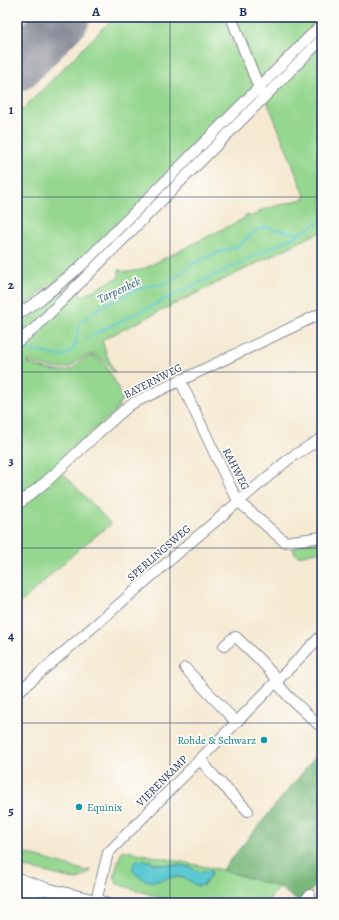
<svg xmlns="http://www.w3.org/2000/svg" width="339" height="920" font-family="Alegreya,serif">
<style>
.green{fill:#95d78f;stroke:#588376;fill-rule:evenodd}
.forest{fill:#78b87a;stroke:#4a746c}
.water{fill:#5dcad3;stroke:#3c7c98}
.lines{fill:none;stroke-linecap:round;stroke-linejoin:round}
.stream{stroke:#5dcad3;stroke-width:2}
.runway{stroke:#888c98;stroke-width:50}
.minor-casing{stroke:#888c98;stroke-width:12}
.major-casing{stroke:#888c98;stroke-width:14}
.minor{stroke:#fff;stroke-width:10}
.major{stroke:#fff;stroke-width:12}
.grid{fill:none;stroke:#1b2f5e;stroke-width:1;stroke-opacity:0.55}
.culture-dot{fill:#0f9aa8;stroke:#fdfcf7;stroke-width:1.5}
.labels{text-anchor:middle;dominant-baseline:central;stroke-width:3.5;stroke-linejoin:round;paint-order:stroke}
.street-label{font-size:11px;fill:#1b2f5e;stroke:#fdfcf7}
.culture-label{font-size:11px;fill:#0d838f;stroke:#fdfcf7;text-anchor:end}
.water-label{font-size:12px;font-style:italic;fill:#2f5e81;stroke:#fdfcf7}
.neatline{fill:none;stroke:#1b2f5e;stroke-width:1.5}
.grid-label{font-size:13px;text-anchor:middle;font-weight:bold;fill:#1b2f5e}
</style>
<rect width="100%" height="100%" fill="#fdfcf7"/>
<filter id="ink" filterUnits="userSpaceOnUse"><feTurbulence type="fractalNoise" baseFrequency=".025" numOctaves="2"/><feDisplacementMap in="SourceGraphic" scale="8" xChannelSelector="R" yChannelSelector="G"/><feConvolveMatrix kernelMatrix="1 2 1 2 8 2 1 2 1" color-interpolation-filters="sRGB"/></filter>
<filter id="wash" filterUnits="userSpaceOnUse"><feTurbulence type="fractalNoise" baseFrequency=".012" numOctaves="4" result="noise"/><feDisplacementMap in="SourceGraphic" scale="16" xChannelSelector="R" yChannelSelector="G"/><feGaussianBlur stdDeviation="0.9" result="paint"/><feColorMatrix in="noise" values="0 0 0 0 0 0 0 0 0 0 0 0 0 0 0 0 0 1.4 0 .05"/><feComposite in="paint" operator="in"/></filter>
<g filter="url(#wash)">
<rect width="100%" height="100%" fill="#f5e9d2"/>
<path class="green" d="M114 17H322V19L79 265 43 290 35 299 17 311V115Z
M322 42V231L102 340 107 356 115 374C106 363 95 347 80 359 75 363 72 367 65 368 52 370 39 364 28 361V363C39 367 52 372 64 371 76 370 78 360 88 357 104 352 118 388 123 399L119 403 117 410 86 437 57 467 111 524 80 548 17 606V347L20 342 77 289 83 296 90 292 119 277V270L127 272 141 270 245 218 244 216 248 215V217L260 213 258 211 262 210 306 198 266 98Z
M257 92 261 97 33 329 17 338V318L42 301Z
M322 541V551L298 556 294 552V545Z
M122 850 222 870 279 887 266 903H178L117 884 114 875ZM143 860 151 861 155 864 178 865 190 867 195 870 201 872 210 870 212 873 204 885 197 886C194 884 190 881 186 879 165 870 156 893 133 871Z
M17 851 86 871 91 869 90 872 77 880 17 865Z"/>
<path class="forest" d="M322 749V878L300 903 279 887 222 870Z"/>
<path class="water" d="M137 860 151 861 155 864 178 865 190 867 195 870 201 872 210 870 212 873 203 885 197 886C194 884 190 881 186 879 164 870 157 894 133 871V865Z"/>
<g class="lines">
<path class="stream" d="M84 339 301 233
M26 349 60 356 66 355 74 348 77 338 79 325 82 321 105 304 114 301 142 287 163 284 172 281 192 264 219 252 237 247 254 232 265 227 294 233H301L322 220"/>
<path class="runway" d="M17 66 65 17"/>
</g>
</g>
<g filter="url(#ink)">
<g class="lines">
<defs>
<path id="minor" d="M231 17 261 93
M17 315 41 299 80 267 322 24
M17 342 34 329 322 39
M180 380 231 488 239 502 285 542 322 537
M17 505 47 481 98 433 131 404 322 313
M224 646 233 638 236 637 259 659 278 680
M185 668 236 722
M276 682 289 697 319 725
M17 693 185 547 290 458 322 438
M200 759 213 775 248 811
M96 901 108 853 322 635
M303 903 310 895"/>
<path id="major" d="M17 879 46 889 104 903
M17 889 26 891 44 889"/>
</defs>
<use href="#minor" class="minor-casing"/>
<use href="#major" class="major-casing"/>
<use href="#minor" class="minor"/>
<use href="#major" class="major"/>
</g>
</g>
<path class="grid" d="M170 17V903M17 197H322M17 372H322M17 548H322M17 723H322"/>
<g class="culture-dot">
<circle cx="264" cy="740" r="4"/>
<circle cx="79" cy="807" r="4"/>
</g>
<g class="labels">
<g class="street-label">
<text transform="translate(153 381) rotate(-27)">BAYERNWEG</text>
<text transform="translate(236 469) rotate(63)">RAHWEG</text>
<text transform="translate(159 553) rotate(-41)">SPERLINGSWEG</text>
<text transform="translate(162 781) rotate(-45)">VIERENKAMP</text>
</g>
<g class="culture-label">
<text x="256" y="740">Rohde &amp; Schwarz</text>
<text x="87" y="807" text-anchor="start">Equinix</text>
</g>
<g class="water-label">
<text transform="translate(119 290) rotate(-25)">Tarpenbek</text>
</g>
</g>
<rect width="339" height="920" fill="none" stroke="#fdfcf7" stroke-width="44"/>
<rect x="22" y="22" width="295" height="876" class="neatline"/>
<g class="grid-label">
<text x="96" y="16">A</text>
<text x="243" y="16">B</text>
<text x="11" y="114">1</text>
<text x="11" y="289">2</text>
<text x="11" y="465">3</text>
<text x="11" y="640">4</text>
<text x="11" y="815">5</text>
</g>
</svg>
